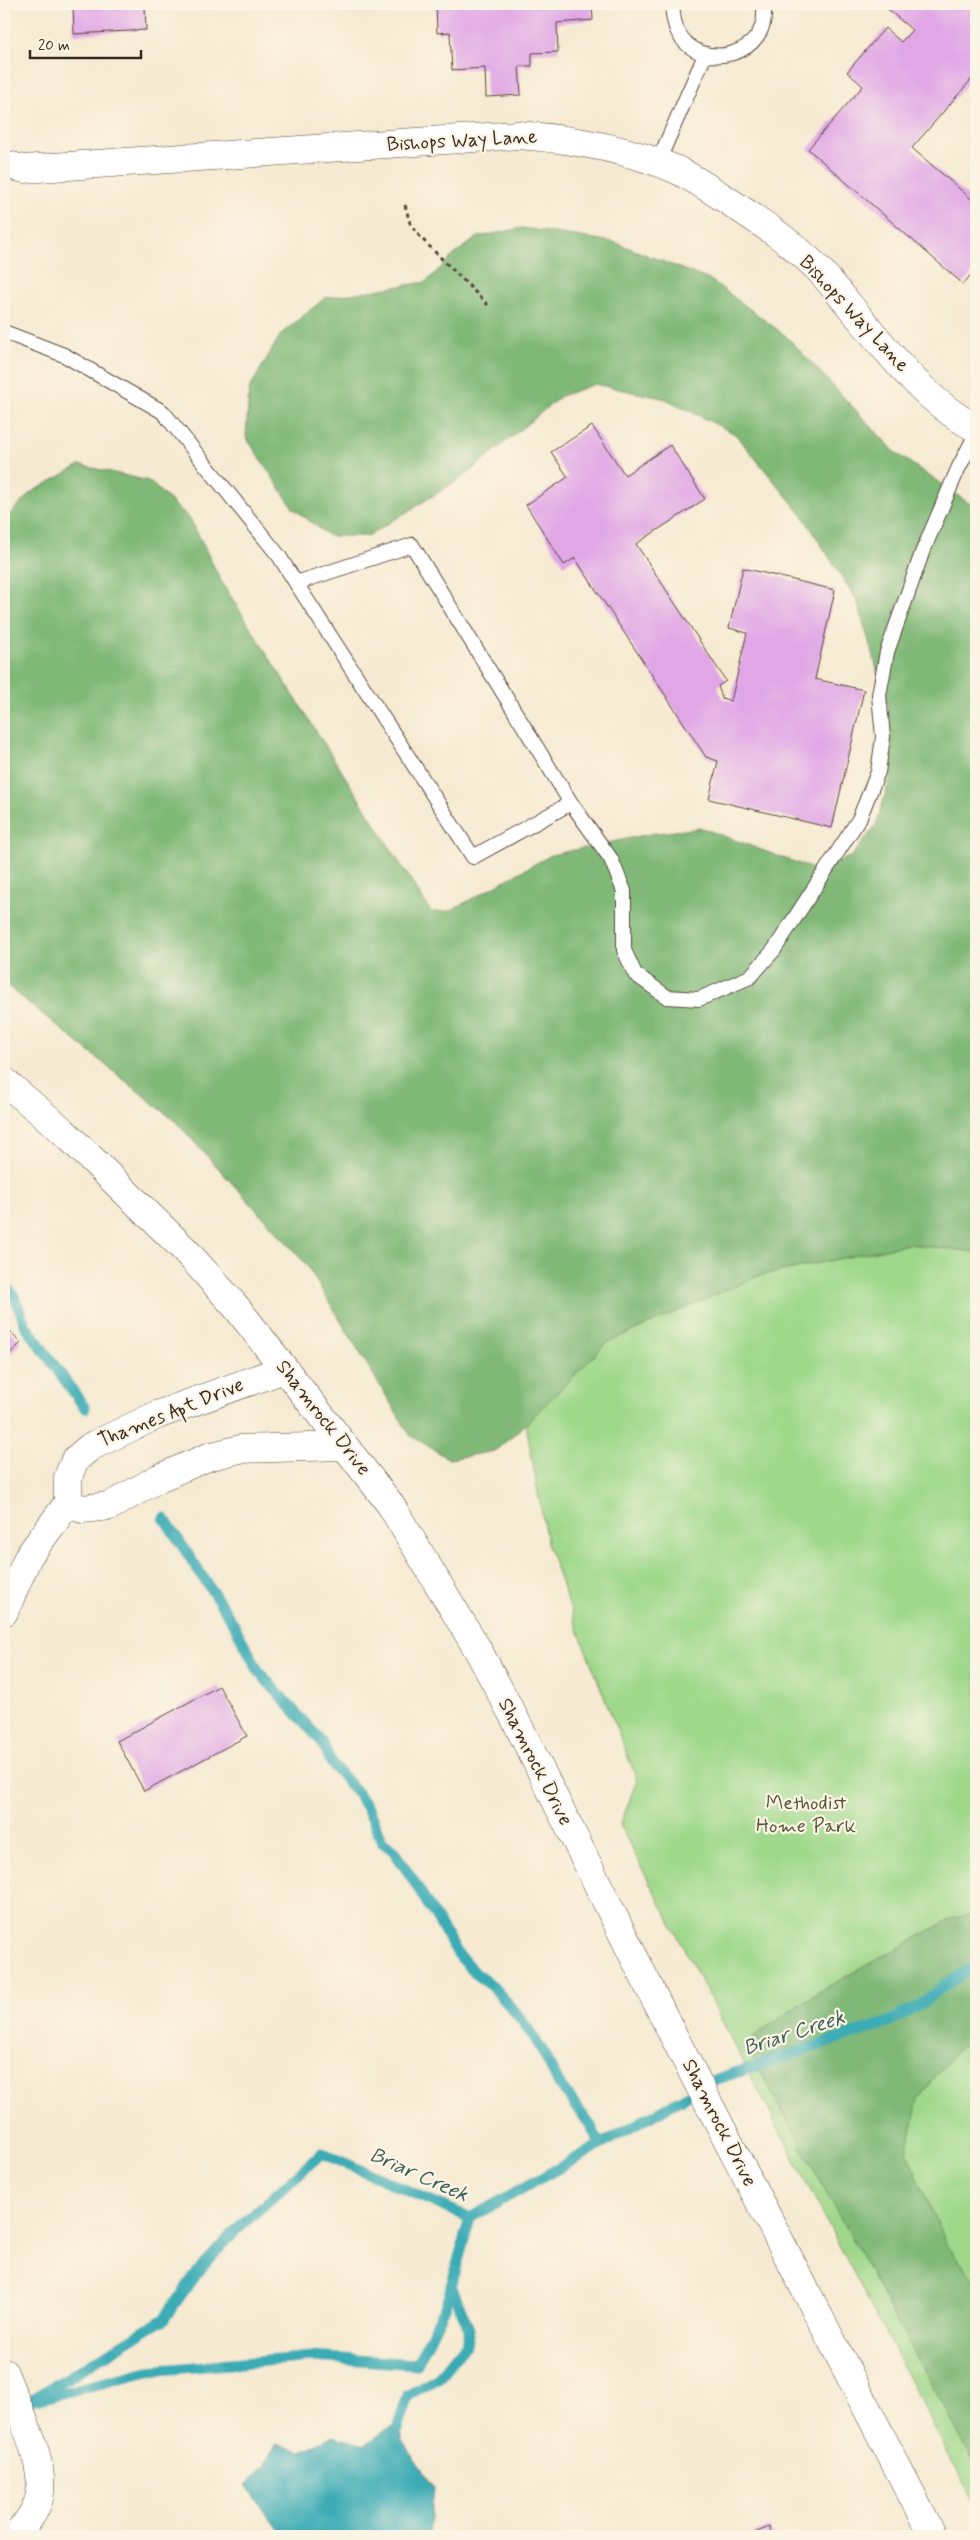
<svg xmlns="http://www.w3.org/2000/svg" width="980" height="2540" font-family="Mynerve,sans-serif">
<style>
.green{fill:#9fd88b;stroke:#6d8154}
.forest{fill:#7fb877;stroke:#5d714a}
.water{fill:#3aabb5;stroke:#3a6a6a}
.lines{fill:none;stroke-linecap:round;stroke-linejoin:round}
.stream{stroke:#3aabb5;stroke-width:11}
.building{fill:#e0a6e6}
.service-casing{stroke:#574739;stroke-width:16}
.minor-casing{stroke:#574739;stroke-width:29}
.tertiary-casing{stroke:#574739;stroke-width:29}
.path{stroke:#574739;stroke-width:3;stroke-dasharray:4 4;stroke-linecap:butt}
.service{stroke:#fff;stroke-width:14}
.minor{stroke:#fff;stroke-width:28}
.tertiary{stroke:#fff;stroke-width:28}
.labels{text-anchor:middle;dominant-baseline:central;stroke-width:4.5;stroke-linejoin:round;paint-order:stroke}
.street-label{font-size:20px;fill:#3b2a1e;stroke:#fcf5e5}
.park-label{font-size:20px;fill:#545639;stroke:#fcf5e5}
.water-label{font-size:21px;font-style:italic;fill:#3b5e5a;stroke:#fcf5e5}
</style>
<rect width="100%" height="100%" fill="#fcf5e5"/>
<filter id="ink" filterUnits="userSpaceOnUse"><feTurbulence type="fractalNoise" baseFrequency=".02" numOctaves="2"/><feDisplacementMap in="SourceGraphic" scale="10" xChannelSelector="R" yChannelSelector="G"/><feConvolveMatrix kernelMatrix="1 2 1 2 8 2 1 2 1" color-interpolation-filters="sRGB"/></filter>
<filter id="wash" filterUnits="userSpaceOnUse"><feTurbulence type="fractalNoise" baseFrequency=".0096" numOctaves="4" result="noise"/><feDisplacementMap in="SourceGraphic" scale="20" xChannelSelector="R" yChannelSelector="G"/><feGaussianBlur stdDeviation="1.12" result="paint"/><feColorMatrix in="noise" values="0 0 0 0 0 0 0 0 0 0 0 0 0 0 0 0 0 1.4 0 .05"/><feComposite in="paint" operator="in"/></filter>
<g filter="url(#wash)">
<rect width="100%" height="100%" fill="#f6ead2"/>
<path class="green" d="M908 1244 976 1252V2507L620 1826 637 1780 578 1630 547 1543 526 1424 608 1342 758 1276Z"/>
<path class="forest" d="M522 228 614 242 712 281 786 336 896 453 976 508V1252L908 1244 758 1276 608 1342 526 1424 495 1451 449 1459 410 1435 306 1264 175 1121 4 983V521L30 493 80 465 149 481 191 520 221 581 431 912 450 911 551 855 649 834 702 828 816 870 852 856 876 825 891 776 888 707 857 601 803 516 735 434 666 399 595 384 561 396 463 477 368 536H329L293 508 246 437 249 389 281 334 325 298 426 282 456 253 478 237Z
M976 1914V2039L960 2047 918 2099 907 2153 947 2245 976 2282V2466L750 2052 754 2036 818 1992 952 1918Z"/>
<path class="water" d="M399 2421 403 2442 434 2488 429 2536H284L246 2485 266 2464 276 2444 302 2451 334 2436 365 2445Z"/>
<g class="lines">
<path class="stream" d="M4 1284 14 1296 26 1326 85 1408
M164 1518 233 1623 259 1672 322 1742 332 1764 358 1794 370 1813 382 1842 393 1850 412 1878 458 1954 475 1973 493 1987 521 2019 541 2048 558 2082 591 2126 600 2145
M470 2218 717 2079 886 2023 920 2005 945 1985 976 1966
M39 2399 148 2371 312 2357 417 2364 446 2305 470 2218
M4 2411 28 2402 164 2319 195 2275 234 2232 322 2153 470 2218
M395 2435 408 2395 437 2379 466 2344 469 2329 451 2285"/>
</g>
<g id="blocks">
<path class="building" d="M73 4H145L146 30 74 34Z
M436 4H592L593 20 557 23 558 52 532 53V66H519L521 95 486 97 485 68 452 70 450 32 437 33Z
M882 4H976V74L912 148 976 203V269L963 284 808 149 863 86 847 72 885 28 901 42 912 30Z
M592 426 625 475 670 445 705 499 636 544 726 681 718 686 722 698 731 701 747 633 729 628 743 568 835 590 815 679 864 690 832 828 709 799 718 761 706 757 575 558 564 565 526 505 568 477 551 452Z
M4 1324 21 1343 4 1359Z
M219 1686 247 1736 144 1791 117 1741Z
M769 2527 773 2536H747Z"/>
</g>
</g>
<g filter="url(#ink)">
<use href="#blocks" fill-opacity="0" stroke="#574739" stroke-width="1"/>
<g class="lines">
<defs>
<path id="service" d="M673 4C672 13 674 22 677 30 698 76 774 55 763 4
M657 164 705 55
M4 332 64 355 163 412 279 556 296 583 473 857 571 803 412 545 296 583
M571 803 611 859 624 891V950L635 974 667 997 699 999 750 977 774 950 859 819 878 772 883 737 879 695 887 652 922 553 958 469 976 434"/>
<path id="minor" d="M4 164 24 169 518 135C572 139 627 148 677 170 701 182 725 199 748 214 774 231 801 250 822 273 867 323 916 398 976 428
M68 1503 82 1509 110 1506 159 1478 208 1457 240 1449 344 1446
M4 1612 28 1557 68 1503V1477L75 1460 90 1447 157 1415 284 1369
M4 2373C17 2407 53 2473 36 2507 31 2517 23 2528 16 2536"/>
<path id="tertiary" d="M4 1081 63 1131 184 1249 237 1308 390 1504 478 1650 517 1723 671 2031 933 2536"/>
</defs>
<use href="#service" class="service-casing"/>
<use href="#minor" class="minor-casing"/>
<use href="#tertiary" class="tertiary-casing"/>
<path class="path" d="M405 205 410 223 420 237 490 307"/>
<use href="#service" class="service"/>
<use href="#minor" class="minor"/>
<use href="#tertiary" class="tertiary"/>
</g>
</g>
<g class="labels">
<g class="street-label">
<text transform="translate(462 141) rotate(-3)">Bishops Way Lane</text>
<text transform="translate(854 314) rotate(47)">Bishops Way Lane</text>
<text transform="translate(171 1413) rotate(-22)">Thames Apt Drive</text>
<text transform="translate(323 1418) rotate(52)">Shamrock Drive</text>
<text transform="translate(535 1762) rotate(63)">Shamrock Drive</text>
<text transform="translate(719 2123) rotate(63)">Shamrock Drive</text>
</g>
<g class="park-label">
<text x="806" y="1803">Methodist<tspan x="806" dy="23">Home Park</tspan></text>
</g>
<g class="water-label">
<text transform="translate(794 2033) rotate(-18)">Briar Creek</text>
<text transform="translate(419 2175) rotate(24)">Briar Creek</text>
</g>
</g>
<rect width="980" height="2540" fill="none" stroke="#fcf5e5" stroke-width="20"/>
<path d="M30 50v8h111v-8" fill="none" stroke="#3b2a1e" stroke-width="2.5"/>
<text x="38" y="50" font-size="15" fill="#3b2a1e" stroke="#fcf5e5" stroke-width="4" paint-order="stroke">20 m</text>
</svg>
